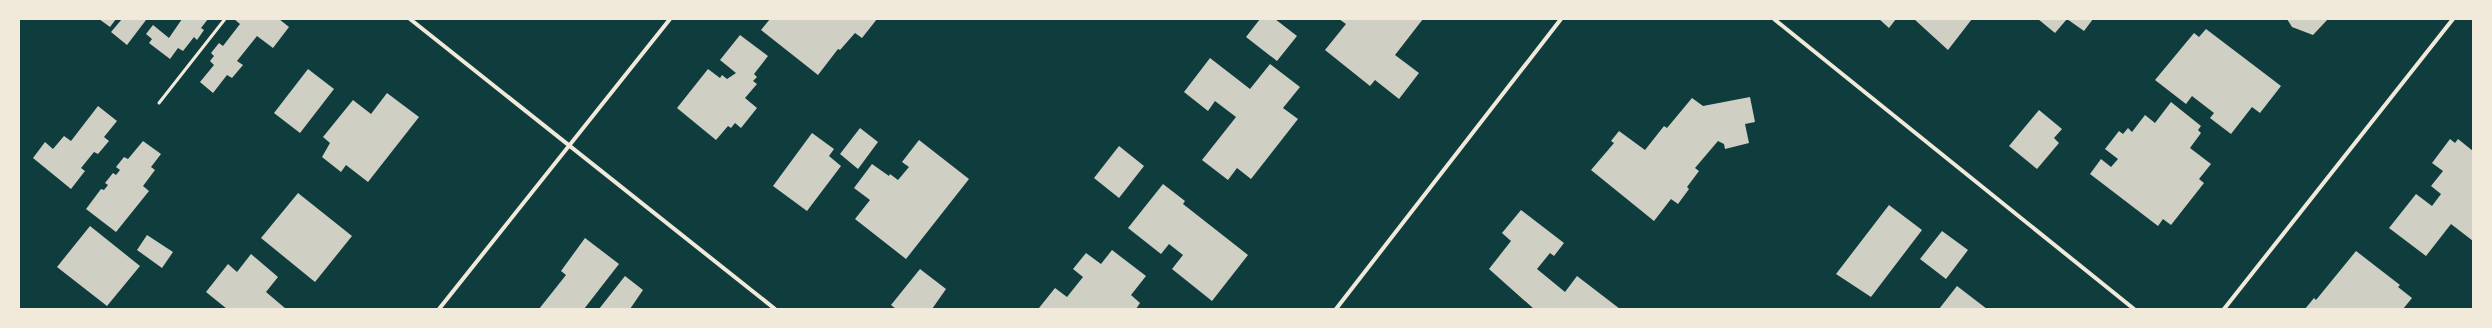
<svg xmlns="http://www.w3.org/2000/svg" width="2492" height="328" font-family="'Work Sans',sans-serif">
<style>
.building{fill:#cfcfc3}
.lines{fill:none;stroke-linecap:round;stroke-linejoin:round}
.service{stroke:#f1e9da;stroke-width:3}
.minor{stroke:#f1e9da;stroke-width:4}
</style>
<rect width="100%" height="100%" fill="#0f3d3e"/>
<path class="building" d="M99 19H116L110 27Z
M122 19 146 20 127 45 111 32Z
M182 19H208L201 28 204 30 197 40 194 37 183 51 178 48 170 59 149 43 152 39 146 34 153 25 169 38Z
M234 19H279L289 27 273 48 257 36 237 61 243 65 232 78 227 75 213 93 200 82 214 65 210 61 214 56 211 53 219 43 223 46 240 24Z
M770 19H877L862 38 855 33 840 50 838 49 818 75 761 30Z
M1260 19H1275L1297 36 1277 61 1246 37Z
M1339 19H1423L1395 55 1419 73 1399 99 1375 80 1370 86 1325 50 1346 24Z
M1879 19H1896L1889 28Z
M1914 19H1972L1948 50Z
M2038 19H2093L2084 31 2067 19 2055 33Z
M2287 19H2328L2313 35 2292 27Z
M2206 29 2281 86 2260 113 2252 107 2231 134 2210 118 2214 113 2192 96 2186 104 2155 80 2194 33 2199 37Z
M740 35 768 56 754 74 757 77 753 81 757 84 745 98 757 108 741 128 735 123 731 128 728 126 716 140 677 108 708 69 720 78 722 75 727 79 736 73 720 60Z
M1210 58 1250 89 1270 64 1300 87 1283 108 1298 119 1251 179 1237 168 1228 180 1202 160 1236 117 1215 101 1208 111 1184 92Z
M308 69 334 89 300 133 274 113Z
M387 93 419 117 368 182 346 165 341 172 322 157 330 143 323 137 353 100 371 114Z
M1750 97 1755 122 1745 124 1749 143 1725 149 1724 144 1718 141 1695 168 1699 171 1687 187 1689 189 1678 204 1671 199 1654 221 1591 170 1614 143 1611 141 1619 131 1645 150 1664 126 1667 128 1692 98 1703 106Z
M2171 102 2201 126 2198 130 2201 133 2190 148 2211 164 2199 179 2204 183 2171 225 2163 219 2158 226 2090 174 2101 159 2111 167 2118 159 2105 149 2119 131 2123 134 2128 128 2132 132 2145 115 2155 123Z
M98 106 117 121 104 137 109 141 98 154 94 152 81 168 85 171 71 189 33 158 45 142 53 149 64 136 71 141Z
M2039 110 2062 129 2054 138 2059 143 2037 169 2009 146Z
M860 128 878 142 858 169 840 154Z
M812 133 834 149 829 156 841 166 807 211 773 186Z
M2450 139 2455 143 2458 139 2473 151V241L2451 224 2426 256 2389 228 2416 194 2432 206 2441 194 2431 186 2443 171 2432 163Z
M919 140 969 179 906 259 855 219 870 200 854 188 872 164 889 176 890 174 898 180 909 167 902 162Z
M143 141 161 154 151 167 155 170 143 186 149 191 116 232 86 209 101 189 104 190 108 185 105 183 113 173 116 175 120 170 116 167 124 157 128 159Z
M1119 146 1144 166 1119 198 1094 178Z
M1163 184 1185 201 1183 204 1248 255 1212 301 1172 269 1183 255 1169 244 1161 254 1128 228Z
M298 193 352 236 315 282 261 238Z
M1889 205 1922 230 1871 297 1836 274Z
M1521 210 1564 243 1554 256 1550 253 1537 269 1565 292 1577 276 1620 309H1534L1489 269 1511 241 1502 233Z
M90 226 140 266 107 306 57 267Z
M1942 231 1968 250 1946 279 1920 259Z
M147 235 173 252 162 268 137 250Z
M585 238 619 264 584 309H539L566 275 561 271Z
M1112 250 1146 276 1131 295 1140 303 1136 309 1039 308 1055 288 1067 297 1083 277 1073 269 1086 253 1101 264Z
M2356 251 2400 285 2398 287 2412 298 2403 309H2305L2314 298 2316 300Z
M251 254 278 277 266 292 286 309H227L206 292 228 264 237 272Z
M920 269 946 289 932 309H896L891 305Z
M625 276 643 290 630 309H599Z
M1957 286 1987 309H1939Z"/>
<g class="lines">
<path class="service" d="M159 103 225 19"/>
<path class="minor" d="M410 19 775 309
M1774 19 2134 309
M439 309 670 19
M1336 309 1561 19
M2224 309 2453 19"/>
</g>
<rect width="2492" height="328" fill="none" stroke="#f1e9da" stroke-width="40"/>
</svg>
